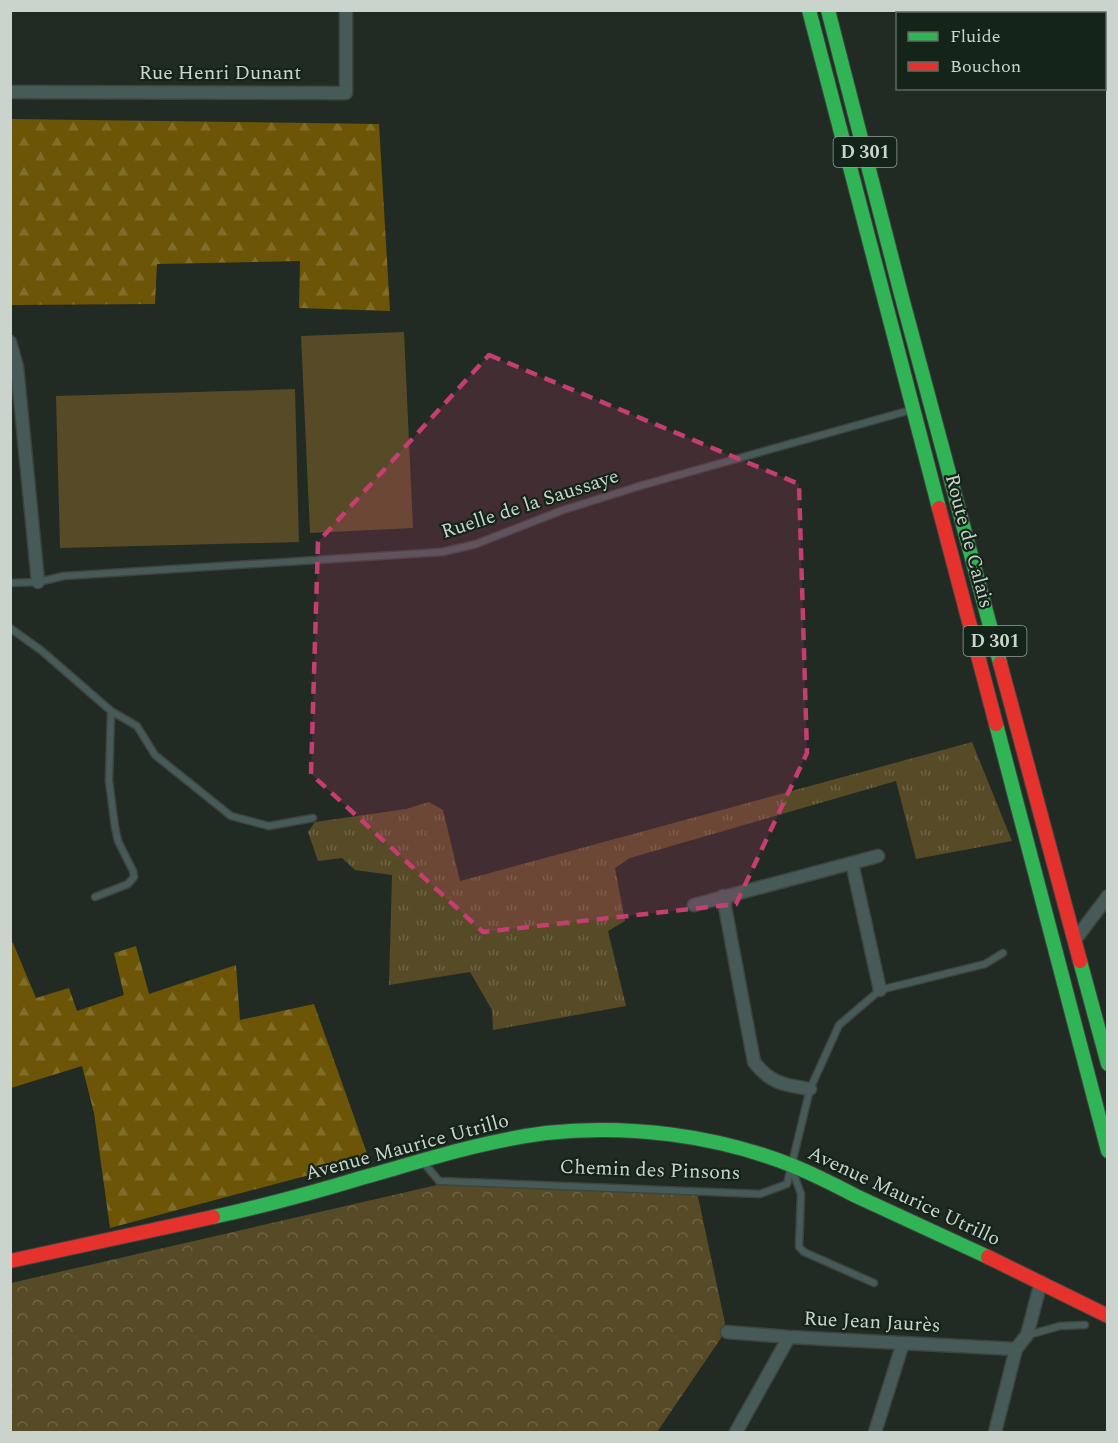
<svg xmlns="http://www.w3.org/2000/svg" width="1118" height="1443" font-family="Spectral,serif">
<style>
.grass{fill:url(#grass-tufts)}
.forest{fill:url(#forest-firs)}
.park{fill:url(#park-crowns)}
.garden{fill:#574a26}
.lines{fill:none;stroke-linecap:round;stroke-linejoin:round}
.lane-casing{stroke:#3e4440;stroke-width:9}
.street-casing{stroke:#3e4440;stroke-width:15}
.fast-casing{stroke:#3e4440;stroke-width:16}
.jam-casing{stroke:#3e4440;stroke-width:16}
.lane{stroke:#465b58;stroke-width:6}
.street{stroke:#465b58;stroke-width:12}
.fast{stroke:#30b455;stroke-width:14}
.jam{stroke:#e5322d;stroke-width:14}
.marked{fill:#c43e72;fill-opacity:0.2;stroke:#c43e72;stroke-width:4.5;stroke-dasharray:12 8;stroke-linejoin:round}
.labels{text-anchor:middle;dominant-baseline:central;stroke-width:4.5;stroke-linejoin:round;paint-order:stroke}
.shield{fill:#152419;stroke:#949f97;stroke-width:1.5}
.shield-label{font-size:18px;font-weight:bold;fill:#cad4cd}
.street-label{font-size:20px;fill:#cad4cd;stroke:#152419}
</style>
<defs>
<pattern id="grass-tufts" width="24" height="20" patternUnits="userSpaceOnUse" patternTransform="scale(1.5)"><rect width="24" height="20" fill="#574a26"/><path d="M3 7l-1-3M5 7V3M7 7l1-3M15 17l-1-3M17 17v-4M19 17l1-3" fill="none" stroke="#6e6344"/></pattern>
<pattern id="forest-firs" width="22" height="20" patternUnits="userSpaceOnUse" patternTransform="scale(1.5)"><rect width="22" height="20" fill="#6c5506"/><path d="M5 1l3.5 6h-7zM16 11l3.5 6h-7z" fill="#806d29"/></pattern>
<pattern id="park-crowns" width="20" height="18" patternUnits="userSpaceOnUse" patternTransform="scale(1.5)"><rect width="20" height="18" fill="#574a26"/><path d="M2 6a3 3 0 1 1 6 0M12 15a3 3 0 1 1 6 0" fill="none" stroke="#6e6344"/></pattern>
</defs>
<rect width="100%" height="100%" fill="#222a24"/>
<path class="grass" d="M972 742 1012 841 916 859 896 781 630 858 615 868 625 921 608 931 626 1006 493 1030 492 1010 470 972 389 985 392 875 355 870 342 858 318 861 308 832 315 822 406 809 429 802 443 810 460 881Z"/>
<path class="forest" d="M11 119 379 124 390 311 299 308 300 261 157 264 155 304 11 305Z
M11 942 13 943 36 998 69 988 77 1011 124 995 114 953 136 946 149 994 236 965 240 1020 314 1004 369 1159 110 1228 94 1113 82 1066 11 1088Z"/>
<path class="park" d="M437 1185 697 1192 725 1323 721 1338 657 1432H11V1283Z"/>
<path class="garden" d="M404 332 413 528 310 533 301 336Z
M295 389 299 542 60 548 56 396Z"/>
<g class="lines">
<defs>
<path id="lane" d="M10 583 38 582 64 576 442 552 476 544 563 510 643 485 911 410
M10 628 42 651 111 711 137 726 155 755 231 816 269 826 313 818
M95 897 128 884 134 877 133 871 118 841 115 827 109 781 111 711
M423 1162 439 1181 760 1194 787 1184 810 1089 839 1025 880 990 985 964 1003 953
M793 1172 801 1194 799 1247 804 1252 874 1283
M1028 1335 1060 1326 1085 1325"/>
<path id="street" d="M10 92 346 93V10
M10 342 17 367 38 582
M852 863 880 990
M723 896 754 1062C771 1084 785 1085 810 1089
M694 905 878 856
M1075 940 1108 896
M727 1332 789 1337 1016 1349
M736 1432 789 1337
M875 1432 903 1343
M995 1432 1016 1349 1027 1335 1041 1282"/>
<path id="fast" d="M809 10 939 508
M828 10 901 294 1000 663
M996 724 1108 1151
M1080 961 1108 1064
M213 1217C263 1206 312 1193 361 1178 422 1161 483 1141 546 1133 627 1124 715 1135 791 1165 813 1174 835 1185 856 1196 900 1216 944 1237 988 1257"/>
<path id="jam" d="M939 508 996 724
M1000 663 1080 961
M988 1257 1108 1316
M10 1261 213 1217"/>
</defs>
<use href="#lane" class="lane-casing"/>
<use href="#street" class="street-casing"/>
<use href="#fast" class="fast-casing"/>
<use href="#jam" class="jam-casing"/>
<use href="#lane" class="lane"/>
<use href="#street" class="street"/>
<use href="#fast" class="fast"/>
<use href="#jam" class="jam"/>
</g>
<path class="marked" d="M489 355 799 484 807 753 736 904 483 932 311 774 318 542Z"/>
<g class="labels">
<g class="shield">
<rect x="833.5" y="137" width="63" height="30" rx="4.5"/>
<rect x="963.5" y="626" width="63" height="30" rx="4.5"/>
</g>
<g class="shield-label">
<text x="865" y="152">D 301</text>
<text x="995" y="641">D 301</text>
</g>
<g class="street-label">
<text x="220" y="73">Rue Henri Dunant</text>
<text transform="translate(530 504) rotate(-18)">Ruelle de la Saussaye</text>
<text transform="translate(969 541) rotate(75)">Route de Calais</text>
<text transform="translate(407 1147) rotate(-15)">Avenue Maurice Utrillo</text>
<text transform="translate(650 1170) rotate(2)">Chemin des Pinsons</text>
<text transform="translate(904 1196) rotate(25)">Avenue Maurice Utrillo</text>
<text transform="translate(872 1322) rotate(3)">Rue Jean Jaurès</text>
</g>
</g>
<rect width="1118" height="1443" fill="none" stroke="#cad4cd" stroke-width="24"/>
<rect x="896" y="12" width="210" height="78" fill="#152419" stroke="#5d6a61" stroke-width="1.5"/>
<rect x="908" y="32" width="30" height="9" fill="#30b455" stroke="#5d6a61" stroke-width="1.5"/>
<text x="950" y="42" font-size="18" fill="#cad4cd">Fluide</text>
<rect x="908" y="62" width="30" height="9" fill="#e5322d" stroke="#5d6a61" stroke-width="1.5"/>
<text x="950" y="72" font-size="18" fill="#cad4cd">Bouchon</text>
</svg>
